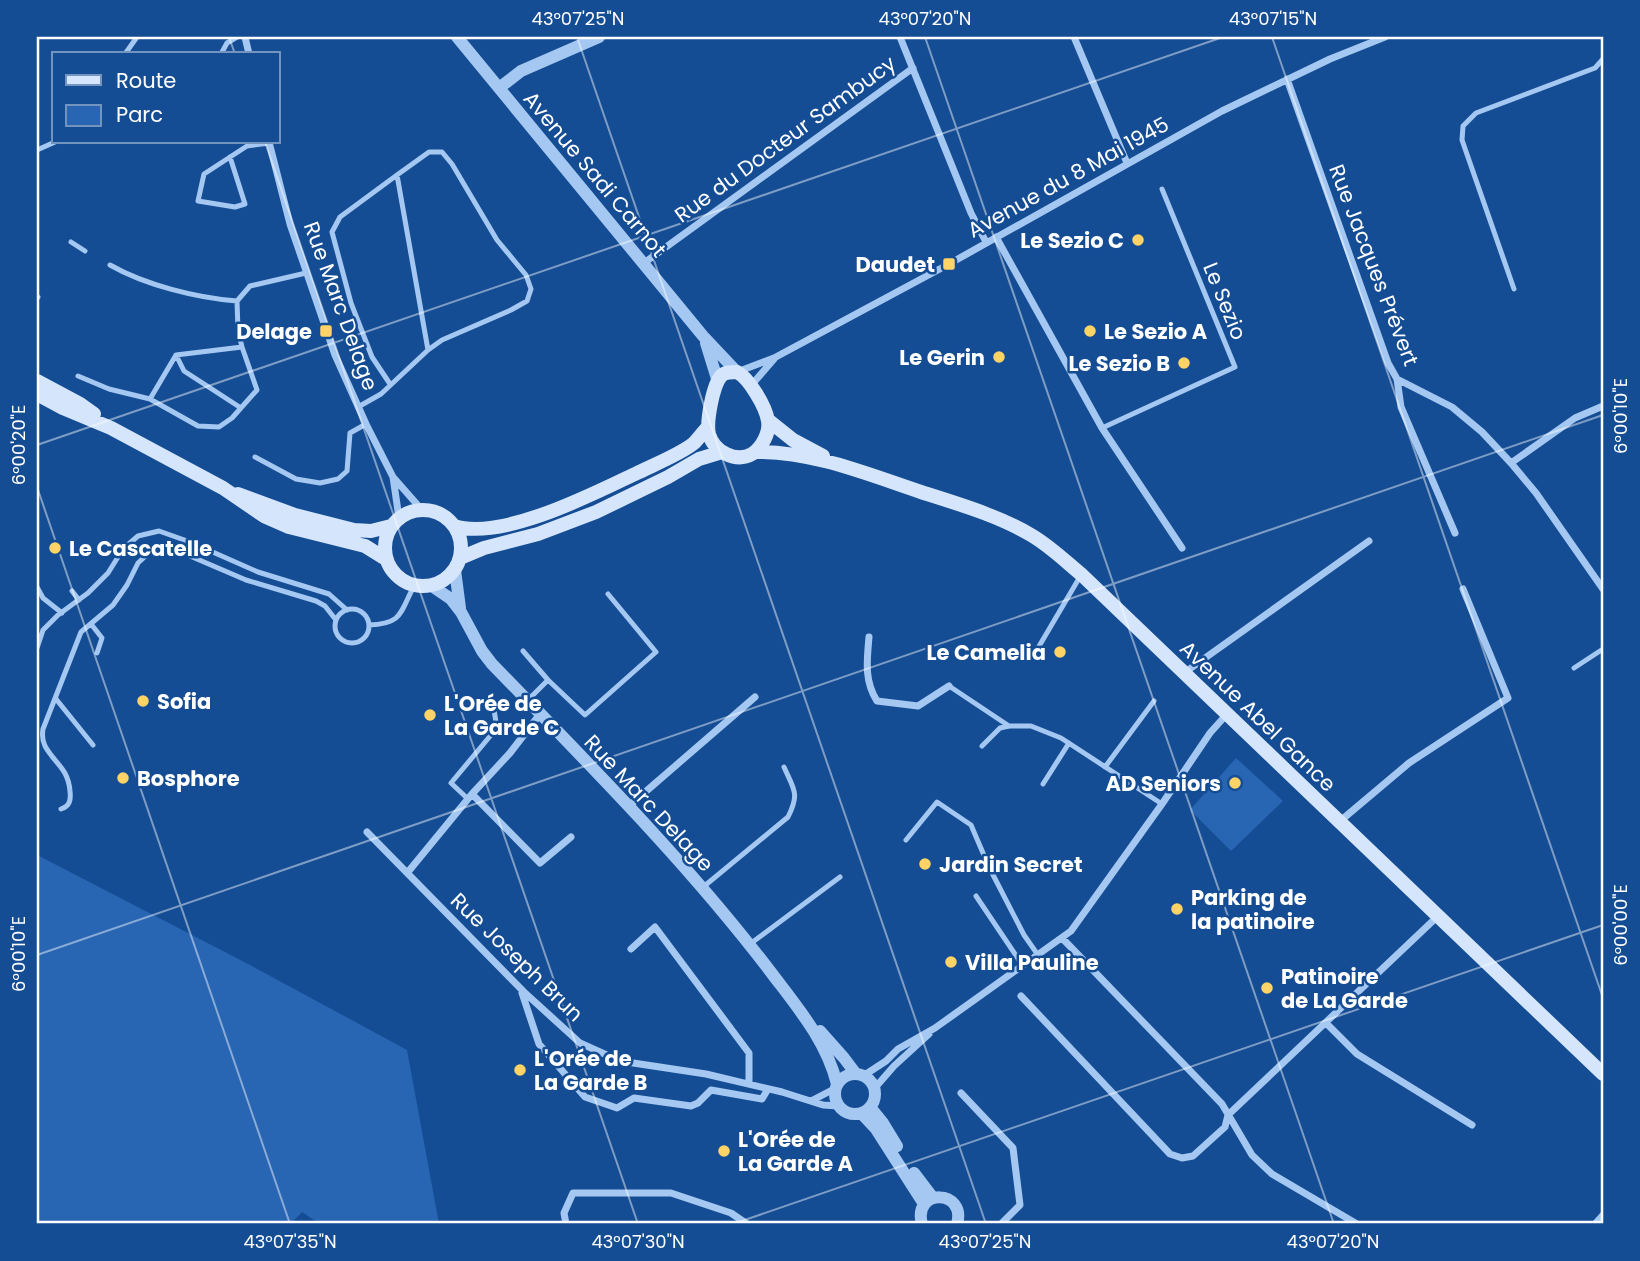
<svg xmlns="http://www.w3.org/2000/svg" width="1640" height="1261" font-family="Poppins,sans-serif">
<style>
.green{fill:#2866b4}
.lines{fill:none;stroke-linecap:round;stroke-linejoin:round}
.service{stroke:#a5c8f2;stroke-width:5}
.minor{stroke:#a5c8f2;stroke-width:7}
.tertiary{stroke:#a5c8f2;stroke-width:12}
.secondary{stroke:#d4e5fc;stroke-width:14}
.ticks{fill:none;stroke:#fff;stroke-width:2;stroke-opacity:0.45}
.poi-dot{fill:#ffd366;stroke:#154d95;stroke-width:2.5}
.labels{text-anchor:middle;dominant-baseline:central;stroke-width:5;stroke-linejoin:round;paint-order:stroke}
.street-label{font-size:21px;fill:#fff;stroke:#154d95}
.poi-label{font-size:21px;font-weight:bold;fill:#fff;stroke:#154d95;text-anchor:start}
.neatline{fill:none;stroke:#fff;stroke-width:2.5}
.ticks-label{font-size:18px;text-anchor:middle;fill:#fff}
</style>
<rect width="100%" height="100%" fill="#154d95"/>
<path class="green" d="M1236 758 1283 801 1231 851 1190 810Z
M37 855 250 965 407 1050 439 1224H320L302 1212 290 1224H37Z"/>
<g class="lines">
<path class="service" d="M125 54 137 37
M221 54 227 43 237 37
M37 150 55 142
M230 157 245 204 235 207 198 201 204 174 247 146 269 143
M397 175 428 350
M71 242 85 251
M110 265C145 285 197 298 237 301
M1514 289 1462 140 1463 126 1476 113 1595 68 1603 59
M37 297H38
M176 355 184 371 241 408
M78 376 109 389 150 399 176 355 242 347 238 330 237 301 250 286 306 273
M150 399 198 426 219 427 232 418 257 390 242 347
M358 407 381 394 428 350 442 340 511 310 527 301 531 289 526 275 497 240 452 164 442 152H429L397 175 340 217 332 232 351 303 372 357 390 384
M1102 428 1235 367 1162 189
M255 457 296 479 320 483 338 479 347 471 350 433 366 424
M37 587 43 598 62 613
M72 591 79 600
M335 626a17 17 0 1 1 34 0a17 17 0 1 1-34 0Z
M91 624 102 638 97 653
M369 625C403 624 400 612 414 586
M37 648 43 630 58 615 88 593 108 573 123 549 138 536 159 531 190 542 258 572 329 594 347 610
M1038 648 1081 575
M523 651 548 680 527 701
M1574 668 1603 649
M548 680 585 715 656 652 608 594
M949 686 1009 726
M56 699 93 745
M982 746 1000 728 1009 726H1031L1061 738 1162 804
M1105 767 1154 701
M1043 784 1069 743
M468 799 451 783 491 735 496 722 493 704
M61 809C70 806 71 800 70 791 68 768 55 764 45 746 42 740 42 735 43 729L81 632 113 605 127 585 138 563 152 550 164 548 183 553 246 580 316 601 325 606 336 620
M906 840 937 802 971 825 989 867 1024 935 1038 955
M702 888 788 817C800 793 794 790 784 767
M976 896 1023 966
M750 944 840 877"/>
<path class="minor" d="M245 37 249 54
M900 37 971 213 986 242
M1074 37 1127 163
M1287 79 1388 363 1397 379 1452 407 1482 432 1511 463 1536 493 1603 589
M269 142 290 224 335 355 366 424 393 477 422 510
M996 237 1102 428 1182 548
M644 263 913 68
M737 372 774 358 949 264 1222 111 1330 59 1385 37
M1397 379 1401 407 1455 533
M752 388 755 381 774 359
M1511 463 1575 418 1603 406
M393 477 399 518
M869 637C867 660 864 681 877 701L918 706 949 686
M1184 673 1369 541
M472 794 540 863 571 837
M629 806 755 697
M1339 822 1409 763 1508 698 1463 589
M367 832 524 992 580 1043 620 1061 706 1074 782 1092 823 1105 839 1106
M408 872 472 794 510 753 540 714
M1062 938 1222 1104 1252 1155 1272 1174 1357 1224
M631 949 655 927 749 1053V1084
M522 993 539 1044 585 1097 617 1108 634 1098 691 1106 698 1103 711 1090 762 1099 768 1089
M1021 996 1170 1154 1182 1158 1193 1156 1225 1127 1228 1115 1438 916
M1326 1023 1357 1054 1472 1125
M863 1076 886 1061 898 1049 935 1028 1071 931 1162 804 1210 733 1227 714
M874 1089 894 1066 929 1034
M961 1093 1013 1148 1020 1205 1001 1224
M811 1101 836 1088
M566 1224 564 1213 573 1193H671L731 1213 747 1224
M1595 1224 1603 1215"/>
<path class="tertiary" d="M457 37 703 336 737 372
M499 88 521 71 599 37
M706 343 718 382
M455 570 460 608
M432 586 451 599 461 612 482 651 492 664C588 763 686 861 770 971 797 1007 826 1040 837 1084
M820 1031 844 1058 856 1074
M835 1094a20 20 0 1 1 40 0a20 20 0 1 1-40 0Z
M870 1107 883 1123 897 1146
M861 1113 876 1129 924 1204
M914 1173 933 1198
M922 1224C912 1188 967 1189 957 1224"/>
<path class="secondary" d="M737 372C749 378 766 407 768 421 770 432 762 448 752 454 736 463 714 452 709 434 706 422 713 385 721 376 725 372 731 372 737 372Z
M37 381 80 404 94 414
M37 394 63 408 111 428 223 488 264 516 289 527 365 546 386 559
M768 420 793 440 823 456
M755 452C812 451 867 474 921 492 958 504 997 515 1031 535 1050 546 1065 561 1082 575L1603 1074
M238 494 295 515 354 530 371 531 391 526
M385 548a38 38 0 1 1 76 0a38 38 0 1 1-76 0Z
M454 526C502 541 593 494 637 473 653 465 681 454 694 443 699 438 703 432 708 427
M460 558 484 548 538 534 596 512 668 477 699 459 722 452"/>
</g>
<path class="ticks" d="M229 37 235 54M577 37 986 1224M925 37 1334 1224M1272 37 1603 998M265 142 638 1224M37 445 1223 37M37 487 290 1224M37 955 1603 415M733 1224 1603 925"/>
<g class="poi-dot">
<circle cx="1138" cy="240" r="7"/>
<rect x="942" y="257" width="14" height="14" rx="3.5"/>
<rect x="319" y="324" width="14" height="14" rx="3.5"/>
<circle cx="1090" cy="331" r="7"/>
<circle cx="999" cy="357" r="7"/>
<circle cx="1184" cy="363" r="7"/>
<circle cx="55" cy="548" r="7"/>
<circle cx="1060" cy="652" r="7"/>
<circle cx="143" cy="701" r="7"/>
<circle cx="430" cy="715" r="7"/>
<circle cx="123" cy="778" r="7"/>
<circle cx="1235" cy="783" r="7"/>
<circle cx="925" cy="864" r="7"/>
<circle cx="1177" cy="909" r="7"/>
<circle cx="951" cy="962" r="7"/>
<circle cx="1267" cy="988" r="7"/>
<circle cx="520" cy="1070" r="7"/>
<circle cx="724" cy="1151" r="7"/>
</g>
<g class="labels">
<g class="street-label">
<text transform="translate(785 139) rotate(-36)">Rue du Docteur Sambucy</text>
<text transform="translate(595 174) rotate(50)">Avenue Sadi Carnot</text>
<text transform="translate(1068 177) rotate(-29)">Avenue du 8 Mai 1945</text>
<text transform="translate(1374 265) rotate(69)">Rue Jacques Prévert</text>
<text transform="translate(1225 301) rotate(68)">Le Sezio</text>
<text transform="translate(341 306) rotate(70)">Rue Marc Delage</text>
<text transform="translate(1258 716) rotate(44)">Avenue Abel Gance</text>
<text transform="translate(649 803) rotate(47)">Rue Marc Delage</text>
<text transform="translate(517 957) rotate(44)">Rue Joseph Brun</text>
</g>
<g class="poi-label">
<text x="1124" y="240" text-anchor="end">Le Sezio C</text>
<text x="935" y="264" text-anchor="end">Daudet</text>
<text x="312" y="331" text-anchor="end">Delage</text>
<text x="1104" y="331">Le Sezio A</text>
<text x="985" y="357" text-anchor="end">Le Gerin</text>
<text x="1170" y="363" text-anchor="end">Le Sezio B</text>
<text x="69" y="548">Le Cascatelle</text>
<text x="1046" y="652" text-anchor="end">Le Camelia</text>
<text x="157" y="701">Sofia</text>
<text x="444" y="703">L'Orée de<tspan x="444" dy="24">La Garde C</tspan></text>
<text x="137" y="778">Bosphore</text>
<text x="1221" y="783" text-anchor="end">AD Seniors</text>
<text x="939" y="864">Jardin Secret</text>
<text x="1191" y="897">Parking de<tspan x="1191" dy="24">la patinoire</tspan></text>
<text x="965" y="962">Villa Pauline</text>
<text x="1281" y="976">Patinoire<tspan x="1281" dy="24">de La Garde</tspan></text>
<text x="534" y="1058">L'Orée de<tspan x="534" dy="24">La Garde B</tspan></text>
<text x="738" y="1139">L'Orée de<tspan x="738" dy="24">La Garde A</tspan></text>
</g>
</g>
<rect width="1640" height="1261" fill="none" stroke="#154d95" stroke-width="77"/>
<rect x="52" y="52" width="228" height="91" fill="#154d95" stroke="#7394bf" stroke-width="2"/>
<rect x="66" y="75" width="35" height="10" fill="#d4e5fc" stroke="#7394bf" stroke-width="2"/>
<text x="116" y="88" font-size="21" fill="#ffffff">Route</text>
<rect x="66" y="105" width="35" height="21" fill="#2866b4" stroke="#7394bf" stroke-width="2"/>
<text x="116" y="122" font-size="21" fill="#ffffff">Parc</text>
<rect x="38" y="38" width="1564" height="1184" class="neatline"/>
<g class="ticks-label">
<text x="578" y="25">43°07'25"N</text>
<text x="925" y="25">43°07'20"N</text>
<text x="1273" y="25">43°07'15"N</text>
<text transform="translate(1621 416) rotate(-90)" y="6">6°00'10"E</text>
<text transform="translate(19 445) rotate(-90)" y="6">6°00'20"E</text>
<text transform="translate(1621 925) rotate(-90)" y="6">6°00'00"E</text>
<text transform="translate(19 954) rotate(-90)" y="6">6°00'10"E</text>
<text x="290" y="1248">43°07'35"N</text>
<text x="638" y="1248">43°07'30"N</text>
<text x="985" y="1248">43°07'25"N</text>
<text x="1333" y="1248">43°07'20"N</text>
</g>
</svg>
